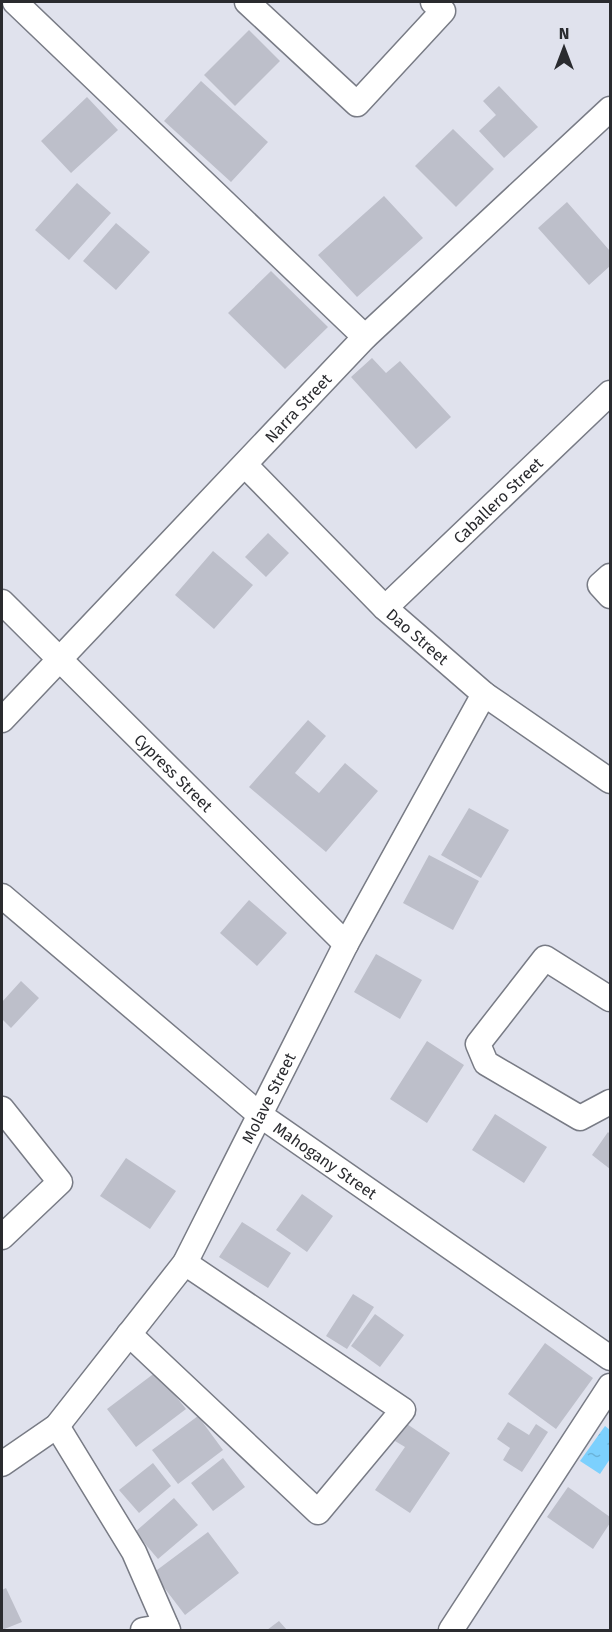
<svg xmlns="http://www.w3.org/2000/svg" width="612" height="1632" font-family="'Fira Sans',sans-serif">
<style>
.water{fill:url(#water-ripples)}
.building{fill:#bdbfca}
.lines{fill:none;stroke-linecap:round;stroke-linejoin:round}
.street-casing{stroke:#787b85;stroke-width:27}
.street{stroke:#fff;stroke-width:24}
.labels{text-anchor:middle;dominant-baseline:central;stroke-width:6;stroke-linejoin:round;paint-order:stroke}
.street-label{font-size:16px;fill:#2a2b2f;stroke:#e0e2ed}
</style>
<defs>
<pattern id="water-ripples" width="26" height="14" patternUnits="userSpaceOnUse" patternTransform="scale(1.5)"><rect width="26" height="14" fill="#7cd0fd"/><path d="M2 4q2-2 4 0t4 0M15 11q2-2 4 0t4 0" fill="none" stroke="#6bb3d9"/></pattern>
</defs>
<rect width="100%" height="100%" fill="#e0e2ed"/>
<path class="water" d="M605 1426 610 1430V1459L600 1474 580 1461Z"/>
<path class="building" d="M249 30 280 61 235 106 204 75Z
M201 81 268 142 231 182 164 121Z
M499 86 538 127 504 158 479 131 496 115 483 101Z
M87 97 118 130 71 173 41 141Z
M453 129 494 169 456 207 415 166Z
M77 183 111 213 69 260 35 230Z
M384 196 423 238 357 297 318 255Z
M567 202 610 251V266L589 285 538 228Z
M116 223 150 252 116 290 83 261Z
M271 271 328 327 285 369 228 313Z
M372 358 386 373 400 361 451 417 416 449 351 377Z
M268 533 289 553 266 577 245 557Z
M213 551 253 585 214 629 175 595Z
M308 720 326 736 295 773 319 793 345 763 378 791 326 852 249 787Z
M469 808 509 830 481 878 441 855Z
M429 855 479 881 453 930 403 903Z
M249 900 287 933 257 966 220 933Z
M376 954 422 980 400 1019 354 992Z
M21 981 39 998 11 1028 2 1019V1002Z
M427 1041 464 1065 427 1123 390 1099Z
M495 1114 547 1147 524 1183 472 1150Z
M608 1132 610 1134V1169L592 1155Z
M126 1158 176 1191 150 1229 100 1196Z
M302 1194 333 1216 307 1252 276 1230Z
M242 1222 291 1253 268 1288 219 1257Z
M353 1294 374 1307 347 1349 326 1336Z
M375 1314 404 1335 380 1367 351 1346Z
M545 1343 593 1378 556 1429 508 1394Z
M156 1372 186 1409 136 1447 107 1409Z
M198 1416 223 1450 178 1484 152 1450Z
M508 1422 529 1435 536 1424 548 1432 522 1472 503 1460 510 1448 497 1439Z
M407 1424 450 1453 410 1513 375 1490 405 1447 395 1441Z
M223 1458 245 1487 213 1511 191 1483Z
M153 1463 171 1486 139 1513 119 1490Z
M568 1487 610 1517V1523L593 1549 547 1517Z
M174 1498 198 1525 158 1559 135 1532Z
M208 1532 239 1573 185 1615 153 1573Z
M6 1588 22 1622 2 1630V1590Z
M279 1621 287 1630H267Z"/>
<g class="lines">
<defs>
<g id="street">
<path d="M15 2 365 337"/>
<path d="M247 2 357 104 443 11 433 2"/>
<path id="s1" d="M246 466 385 608 484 694 610 781"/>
<path d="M610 576 600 585 610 596"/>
<path id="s2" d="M2 602 346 944"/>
<path id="s3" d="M385 608 610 393"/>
<path id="s4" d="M2 720 365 337 610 109"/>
<path id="s5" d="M2 896 260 1115 610 1358"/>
<path d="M610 999 545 958 478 1044 486 1063 580 1118 610 1102"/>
<path d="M2 1109 60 1182 2 1237"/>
<path d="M129 1334 318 1512 403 1410 185 1263"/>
<path d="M57 1426 134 1552 168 1630"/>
<path id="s6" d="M2 1464 57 1426 185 1263 346 944 484 694"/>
<path d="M143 1630 166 1626"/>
<path d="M451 1630 610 1386"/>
</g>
</defs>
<use href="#street" class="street-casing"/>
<use href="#street" class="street"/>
</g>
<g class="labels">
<g class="street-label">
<text stroke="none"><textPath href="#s4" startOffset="430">Narra Street</textPath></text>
<text stroke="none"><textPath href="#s3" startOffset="156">Caballero Street</textPath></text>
<text stroke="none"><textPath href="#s1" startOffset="242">Dao Street</textPath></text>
<text stroke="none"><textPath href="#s2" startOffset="242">Cypress Street</textPath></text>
<text stroke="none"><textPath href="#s6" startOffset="459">Molave Street</textPath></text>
<text stroke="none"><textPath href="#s5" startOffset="418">Mahogany Street</textPath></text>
</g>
</g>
<rect width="612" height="1632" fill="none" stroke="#2a2b2f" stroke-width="6"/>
<g transform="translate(564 48)" stroke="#e0e2ed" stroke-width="4.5" paint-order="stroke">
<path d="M0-4.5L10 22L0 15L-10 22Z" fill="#2a2b2f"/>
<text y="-9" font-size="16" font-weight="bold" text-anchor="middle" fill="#2a2b2f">N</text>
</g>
</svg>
